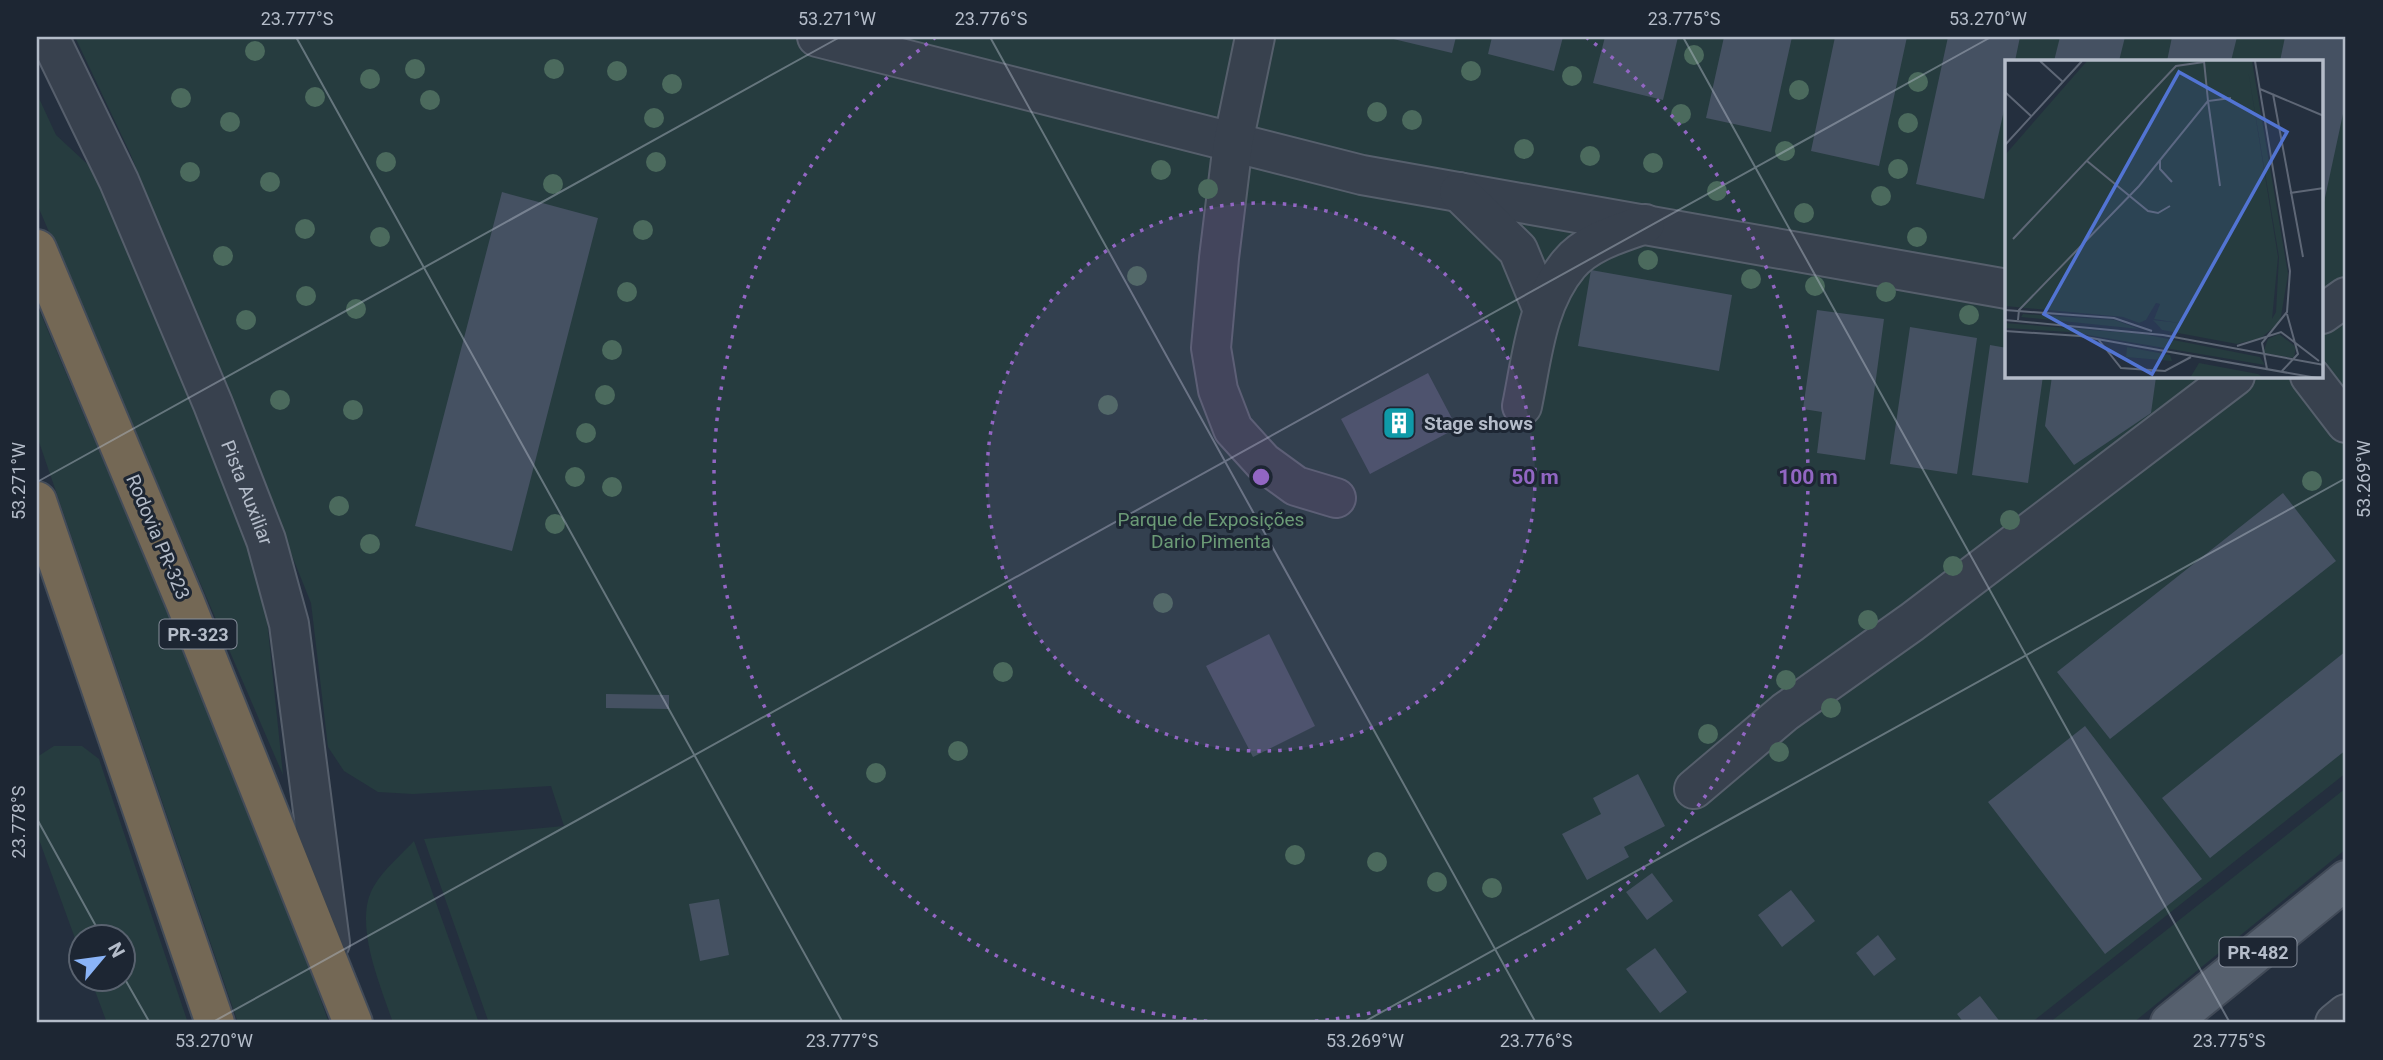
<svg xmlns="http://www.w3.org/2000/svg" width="2383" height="1060" font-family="Roboto,sans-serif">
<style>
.green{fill:#263c3f;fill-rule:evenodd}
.building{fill:#455162}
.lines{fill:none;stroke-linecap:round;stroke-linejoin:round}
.minor-casing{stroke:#565f6c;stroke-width:42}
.major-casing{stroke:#414a57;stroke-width:42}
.highway-casing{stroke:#434c59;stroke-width:42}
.minor{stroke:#38414e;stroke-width:38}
.major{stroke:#56606e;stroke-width:38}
.highway{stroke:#746855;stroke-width:38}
.tree{fill:#4b6a5d}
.ticks{fill:none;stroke:#b4bcc9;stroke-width:2;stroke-opacity:0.45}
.ring{fill:none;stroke:#9266c3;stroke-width:3.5;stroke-dasharray:3.5 7}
.labels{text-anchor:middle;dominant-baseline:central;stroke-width:6;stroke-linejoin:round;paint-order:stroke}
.shield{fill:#1d2633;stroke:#878f9c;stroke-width:2}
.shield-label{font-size:18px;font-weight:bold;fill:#b4bcc9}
.poi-label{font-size:19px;font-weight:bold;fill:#b4bcc9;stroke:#1d2633;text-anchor:start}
.street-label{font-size:19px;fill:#b4bcc9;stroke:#1d2633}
.park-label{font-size:19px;fill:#6b9a76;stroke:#1d2633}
.inset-road{fill:none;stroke:#5e6776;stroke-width:2}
.view{fill:#5274d3;fill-opacity:0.15;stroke:#5274d3;stroke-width:3.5}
.inset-edge{fill:none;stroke:#b4bcc9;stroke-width:3.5}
.centre{fill:#9266c3;stroke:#1d2633;stroke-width:3.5}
.ring-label{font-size:21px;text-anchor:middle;font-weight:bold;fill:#9266c3;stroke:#1d2633;stroke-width:6;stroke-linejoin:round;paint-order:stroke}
.neatline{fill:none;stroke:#b4bcc9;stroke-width:2.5}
.ticks-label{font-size:18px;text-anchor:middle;fill:#b4bcc9}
</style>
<rect width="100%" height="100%" fill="#242f3e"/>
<path class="green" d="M75 37H2346V773L2031 1023H489L424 839 564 826 551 786 413 794 378 792 344 771 328 747 311 603 130 153ZM2007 61H2322V376H2007Z
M37 94 56 135 97 173 253 550 267 620 283 775 37 204Z
M37 305 257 822 329 1023H238L37 436Z
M54 746H82L99 759 188 1023H107L91 980 122 979V937H80V952L37 834V757Z
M2346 788V849L2133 1023H2049Z
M414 841 479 1023H393C381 986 352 922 374 886 384 869 401 855 414 841Z"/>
<path class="building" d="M1385 37H1456L1452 53Z
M1492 37H1563L1554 71 1488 54Z
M1605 37H1678L1663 100 1593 83Z
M1724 37H1792L1771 132 1706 118Z
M1835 37H1907L1879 166 1811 151Z
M1948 37H2020L2015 61H2007V97L1984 199 1916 184Z
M2060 37H2125L2119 61H2054Z
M2172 37H2237L2231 61H2167Z
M2285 37H2346V100L2323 207 2322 61H2280Z
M502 192 598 218 512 551 415 526Z
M1591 270 1732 295 1719 371 1578 346Z
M1817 310 1884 319 1865 460 1817 453 1822 412 1803 409Z
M1910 327 1977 338 1957 474 1890 464Z
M1990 345 2007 348V376H2043L2028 483 1972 475Z
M1428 373 1457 428 1370 474 1341 419Z
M2052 376 2156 377 2151 413 2074 465 2045 426Z
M2283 493 2336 561 2110 739 2057 672Z
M1269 634 1315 726 1253 757 1206 666Z
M2346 651V750L2210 858 2162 798Z
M606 694 669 695V709L606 708Z
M2085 726 2202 879 2105 954 1988 802Z
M1638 774 1665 826 1624 847 1629 857 1587 880 1562 834 1601 814 1593 798Z
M1652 873 1673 901 1647 920 1626 892Z
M1791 890 1815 921 1782 947 1758 915Z
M719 899 729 955 700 961 689 904Z
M1878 935 1896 959 1874 976 1856 953Z
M1655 948 1687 992 1660 1013 1626 969Z
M1980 996 2001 1023H1964L1957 1014Z"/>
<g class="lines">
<defs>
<g id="minor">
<path id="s1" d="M49 37 119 181 213 404 266 540 289 624 330 943"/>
<path d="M817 37 1362 175 2007 289"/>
<path d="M1255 37 1233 143 1219 258 1211 348 1218 390 1233 429 1263 462 1296 486 1336 498"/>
<path d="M1459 192 1518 250 1542 308"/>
<path d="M2322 314 2346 297"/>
<path d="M2310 376 2346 423"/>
<path d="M1522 406C1532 358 1536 303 1569 264 1587 242 1620 233 1645 224"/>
<path d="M1694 789 1785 712 1912 622 2235 376"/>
<path d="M2335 1023 2346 1014"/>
</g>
<path id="major" d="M2170 1023 2346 880"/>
<path id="highway" d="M37 249 185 602 353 1023
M37 501 215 1023"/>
</defs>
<use href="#minor" class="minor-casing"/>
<use href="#major" class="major-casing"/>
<use href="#highway" class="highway-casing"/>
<use href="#minor" class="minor"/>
<use href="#major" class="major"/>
<use href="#highway" class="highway"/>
</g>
<g class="tree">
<circle cx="255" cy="51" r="10"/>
<circle cx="1694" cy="55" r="10"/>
<circle cx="415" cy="69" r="10"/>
<circle cx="554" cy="69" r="10"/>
<circle cx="617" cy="71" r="10"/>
<circle cx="1471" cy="71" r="10"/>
<circle cx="1572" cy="76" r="10"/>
<circle cx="370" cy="79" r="10"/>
<circle cx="1918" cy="82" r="10"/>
<circle cx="672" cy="84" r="10"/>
<circle cx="1799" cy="90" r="10"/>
<circle cx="315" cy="97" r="10"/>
<circle cx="181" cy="98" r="10"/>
<circle cx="430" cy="100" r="10"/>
<circle cx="1377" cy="112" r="10"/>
<circle cx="1681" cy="114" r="10"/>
<circle cx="654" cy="118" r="10"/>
<circle cx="1412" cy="120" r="10"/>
<circle cx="230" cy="122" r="10"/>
<circle cx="1908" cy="123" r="10"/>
<circle cx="1524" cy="149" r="10"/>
<circle cx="1785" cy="151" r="10"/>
<circle cx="1590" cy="156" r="10"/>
<circle cx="386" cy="162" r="10"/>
<circle cx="656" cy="162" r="10"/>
<circle cx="1653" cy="163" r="10"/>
<circle cx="1898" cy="169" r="10"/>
<circle cx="1161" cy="170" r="10"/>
<circle cx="190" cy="172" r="10"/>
<circle cx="270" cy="182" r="10"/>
<circle cx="553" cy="184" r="10"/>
<circle cx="1208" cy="189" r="10"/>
<circle cx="1717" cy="191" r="10"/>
<circle cx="1881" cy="196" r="10"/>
<circle cx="1804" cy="213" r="10"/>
<circle cx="305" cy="229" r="10"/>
<circle cx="643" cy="230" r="10"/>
<circle cx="380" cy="237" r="10"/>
<circle cx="1917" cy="237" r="10"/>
<circle cx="223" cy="256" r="10"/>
<circle cx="1648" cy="260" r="10"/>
<circle cx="1137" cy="276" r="10"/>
<circle cx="1751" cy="279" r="10"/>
<circle cx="1815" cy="286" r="10"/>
<circle cx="627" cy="292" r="10"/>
<circle cx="1886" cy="292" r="10"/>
<circle cx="306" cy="296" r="10"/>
<circle cx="356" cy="309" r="10"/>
<circle cx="1969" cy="315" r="10"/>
<circle cx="246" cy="320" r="10"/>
<circle cx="612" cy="350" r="10"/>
<circle cx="605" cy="395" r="10"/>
<circle cx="280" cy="400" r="10"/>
<circle cx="1108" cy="405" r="10"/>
<circle cx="353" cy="410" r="10"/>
<circle cx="586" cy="433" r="10"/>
<circle cx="575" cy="477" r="10"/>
<circle cx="2312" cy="481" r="10"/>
<circle cx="612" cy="487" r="10"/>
<circle cx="339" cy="506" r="10"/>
<circle cx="2010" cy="520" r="10"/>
<circle cx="555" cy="524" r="10"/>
<circle cx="370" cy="544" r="10"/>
<circle cx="1953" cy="566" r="10"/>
<circle cx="1163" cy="603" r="10"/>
<circle cx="1868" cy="620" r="10"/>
<circle cx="1003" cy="672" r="10"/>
<circle cx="1786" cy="680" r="10"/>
<circle cx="1831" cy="708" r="10"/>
<circle cx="1708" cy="734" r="10"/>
<circle cx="958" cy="751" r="10"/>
<circle cx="1779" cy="752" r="10"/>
<circle cx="876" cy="773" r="10"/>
<circle cx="1295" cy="855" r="10"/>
<circle cx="1377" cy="862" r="10"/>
<circle cx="1437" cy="882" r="10"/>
<circle cx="1492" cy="888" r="10"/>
</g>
<path class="ticks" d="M296 37 843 1023M990 37 1536 1023M1683 37 2230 1023M37 482 840 37M37 819 102 937M122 974 150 1023M211 1023 1991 37M1362 1023 2346 478"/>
<circle cx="1261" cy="477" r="274" fill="#9266c3" fill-opacity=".12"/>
<g class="ring">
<circle cx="1261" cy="477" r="274"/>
<path d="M1228 1023A547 547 0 0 1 936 37M1586 37A547 547 0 0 1 1294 1023"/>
</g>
<defs>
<symbol id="building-square" viewBox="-11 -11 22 22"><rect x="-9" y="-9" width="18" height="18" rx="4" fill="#0f9aa8" stroke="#1d2633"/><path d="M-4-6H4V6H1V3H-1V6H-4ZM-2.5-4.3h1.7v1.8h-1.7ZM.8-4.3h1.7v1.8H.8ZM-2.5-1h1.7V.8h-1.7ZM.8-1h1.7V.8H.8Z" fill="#fff"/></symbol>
</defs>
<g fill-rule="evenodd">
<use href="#building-square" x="1380" y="404" width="38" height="38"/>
</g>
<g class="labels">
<g class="shield">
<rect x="159.5" y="619.5" width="77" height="29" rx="5"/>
<rect x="2219.5" y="937.5" width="77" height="29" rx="5"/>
</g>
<g class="shield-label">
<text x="198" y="634">PR-323</text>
<text x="2258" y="952">PR-482</text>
</g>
<g class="poi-label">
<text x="1424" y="423">Stage shows</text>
</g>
<g class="street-label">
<text stroke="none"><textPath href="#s1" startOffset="497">Pista Auxiliar</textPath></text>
<text transform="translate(158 537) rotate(67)">Rodovia PR-323</text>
</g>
<g class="park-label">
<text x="1211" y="519">Parque de Exposições<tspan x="1211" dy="22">Dario Pimenta</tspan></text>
</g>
</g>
<g transform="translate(2005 60)">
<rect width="318" height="318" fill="#242f3e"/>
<path d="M82 1H247L283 214 275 262 256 278 232 284 157 270 148 260 174 263 149 259 155 244 151 243 141 260 134 263 118 257 0 246V95ZM243 10 274 197 271 252 267 259 273 197ZM18 254 110 260 134 269 16 257ZM0 263 138 274 255 297 260 305 65 272 0 268ZM274 274 291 287 289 298 258 293 263 279ZM122 287 165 295 167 301 121 297ZM194 303 253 314 259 318H185Z" fill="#263c3f" fill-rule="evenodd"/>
<path class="inset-road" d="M35 1 58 22M250 1 285 211 282 252 257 283 262 309M255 29 319 56M0 32 26 56M268 34 298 197M0 85 77 1M155 100V109L167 122M82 101 143 151 153 153 165 146M215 126 203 41 226 38M285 133 319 128M8 179 171 6 199 2M0 250 109 258 147 271M0 260 158 275 319 305M13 260 14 250 134 126 203 41 199 1M0 271 75 276 312 318M93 279 116 308 160 311 186 297M232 286 276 272 314 301M277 311 293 294 282 254"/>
<path class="view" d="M174 12 282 72 147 314 39 254Z"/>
<rect width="318" height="318" class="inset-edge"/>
</g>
<circle cx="1261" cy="477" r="10" class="centre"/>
<g class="ring-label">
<text x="1535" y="484">50 m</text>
<text x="1808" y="484">100 m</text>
</g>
<rect width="2383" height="1060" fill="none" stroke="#1d2633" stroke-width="77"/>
<g transform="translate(102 958) rotate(61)"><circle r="33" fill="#1d2633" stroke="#59626f" stroke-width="2"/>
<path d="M0-5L12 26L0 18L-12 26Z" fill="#8ab4f8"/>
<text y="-10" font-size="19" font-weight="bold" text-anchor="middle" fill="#b4bcc9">N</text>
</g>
<rect x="38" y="38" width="2306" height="983" class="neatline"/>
<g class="ticks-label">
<text x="297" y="25">23.777°S</text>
<text x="837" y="25">53.271°W</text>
<text x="991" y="25">23.776°S</text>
<text x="1684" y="25">23.775°S</text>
<text x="1988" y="25">53.270°W</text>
<text transform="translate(2364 479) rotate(-90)" y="6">53.269°W</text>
<text transform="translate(19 481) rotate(-90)" y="6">53.271°W</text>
<text transform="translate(19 822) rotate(-90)" y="6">23.778°S</text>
<text x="214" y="1047">53.270°W</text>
<text x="842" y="1047">23.777°S</text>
<text x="1365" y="1047">53.269°W</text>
<text x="1536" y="1047">23.776°S</text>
<text x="2229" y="1047">23.775°S</text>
</g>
</svg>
